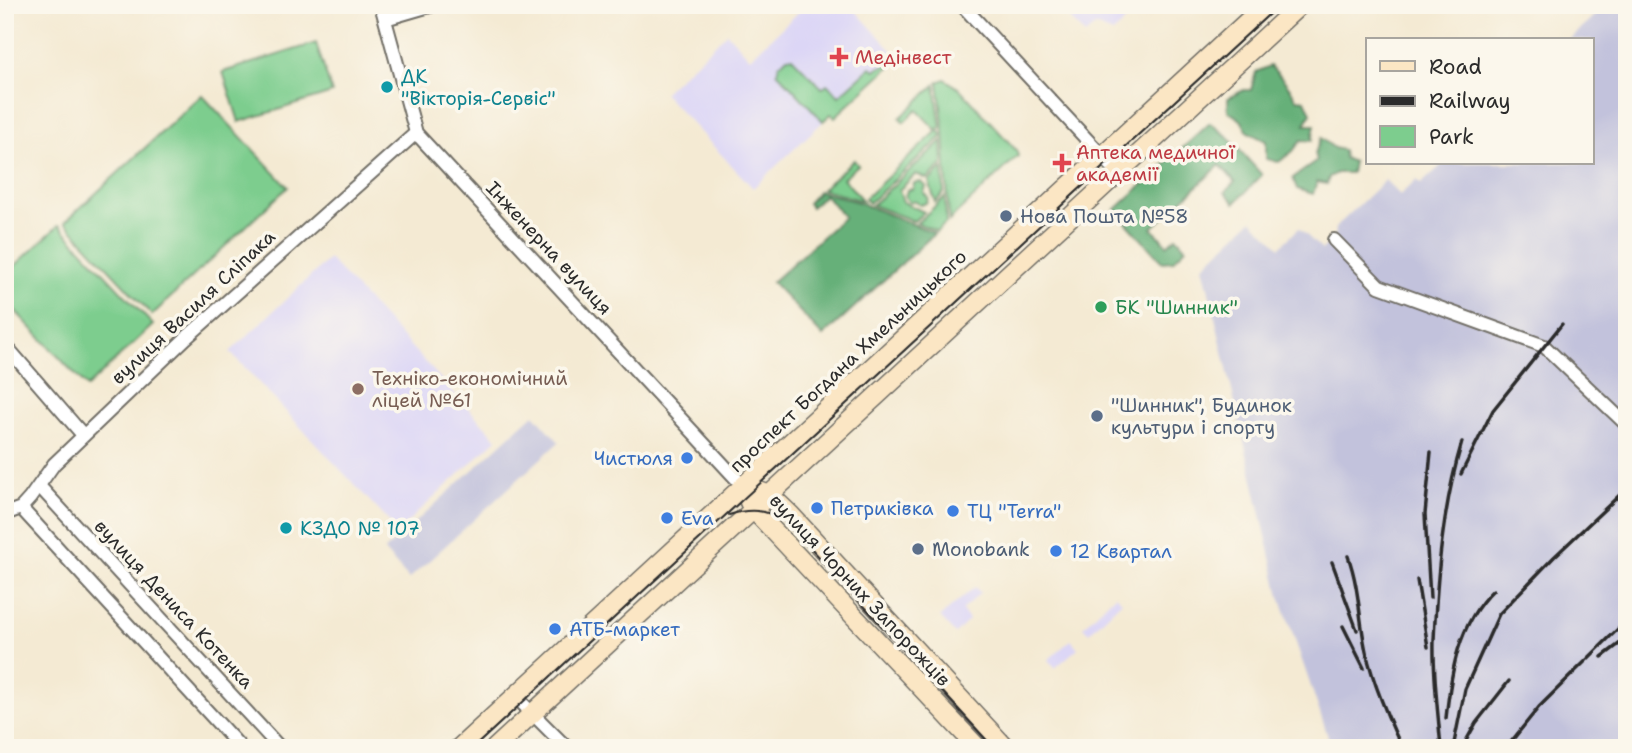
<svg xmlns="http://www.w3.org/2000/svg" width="1632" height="753" font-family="'Shantell Sans',sans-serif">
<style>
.built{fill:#dcd6f6}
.industrial{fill:#c2c2dc}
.green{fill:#7dcd8e;stroke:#547c5c;stroke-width:2}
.forest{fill:#66b079;stroke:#486e52;stroke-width:2}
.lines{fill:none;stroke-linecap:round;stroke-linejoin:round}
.street-casing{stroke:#716e66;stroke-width:16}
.secondary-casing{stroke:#716e66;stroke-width:21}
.street{stroke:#fff;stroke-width:12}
.secondary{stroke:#fbe6c4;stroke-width:18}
.tram{stroke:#2b2b2b;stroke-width:2}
.rail{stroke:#2b2b2b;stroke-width:3.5}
.health-dot{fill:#e0444e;stroke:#fbf7ec;stroke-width:2.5}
.culture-dot{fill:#0f9aa8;stroke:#fbf7ec;stroke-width:2.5}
.service-dot{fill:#5c6f8a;stroke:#fbf7ec;stroke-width:2.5}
.leisure-dot{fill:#2e9e5b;stroke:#fbf7ec;stroke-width:2.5}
.education-dot{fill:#8d6e63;stroke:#fbf7ec;stroke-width:2.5}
.shop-dot{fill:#3f7fe0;stroke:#fbf7ec;stroke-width:2.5}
.labels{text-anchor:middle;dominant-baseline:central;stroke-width:7;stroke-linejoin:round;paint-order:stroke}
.health-label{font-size:19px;fill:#be3a42;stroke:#fbf7ec;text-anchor:start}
.culture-label{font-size:19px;fill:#0d838f;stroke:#fbf7ec;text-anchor:start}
.service-label{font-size:19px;fill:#4e5e75;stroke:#fbf7ec;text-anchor:start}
.street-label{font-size:19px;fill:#2b2b2b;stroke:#fbf7ec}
.leisure-label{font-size:19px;fill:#27864d;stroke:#fbf7ec;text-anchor:start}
.education-label{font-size:19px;fill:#785e54;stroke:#fbf7ec;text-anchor:start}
.shop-label{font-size:19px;fill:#366cbe;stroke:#fbf7ec;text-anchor:start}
</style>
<rect width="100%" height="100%" fill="#fbf7ec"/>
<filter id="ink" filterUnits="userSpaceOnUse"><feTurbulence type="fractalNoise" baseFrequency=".0143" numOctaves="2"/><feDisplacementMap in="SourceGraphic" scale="14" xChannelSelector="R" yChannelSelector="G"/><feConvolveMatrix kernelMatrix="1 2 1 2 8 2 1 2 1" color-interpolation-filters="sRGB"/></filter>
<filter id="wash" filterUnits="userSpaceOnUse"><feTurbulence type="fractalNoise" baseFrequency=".00686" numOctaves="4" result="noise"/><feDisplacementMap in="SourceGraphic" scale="28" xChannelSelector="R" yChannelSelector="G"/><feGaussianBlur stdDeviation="1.57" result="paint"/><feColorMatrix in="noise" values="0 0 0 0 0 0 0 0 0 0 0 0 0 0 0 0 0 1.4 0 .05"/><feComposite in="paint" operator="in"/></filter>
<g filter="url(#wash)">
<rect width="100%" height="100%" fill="#f4ead3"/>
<path class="built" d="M806 5H850L899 58 835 117 831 114 753 188 663 93 727 33 750 58Z
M1058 5H1141L1113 33 1095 26 1085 35Z
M329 259 497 439 398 531 230 352Z
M975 587 980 593 962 610 969 620 955 634 940 617Z
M1115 595 1122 601 1089 633 1083 627Z
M1071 640 1078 648 1055 668 1048 660Z"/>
<path class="industrial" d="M1605 5H1627V748H1332L1280 596 1203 266 1252 220 1280 247 1299 228 1322 250 1334 240 1335 228 1385 180 1400 195 1416 180 1421 184 1444 163H1592V40H1569Z
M534 414 559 442 409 579 384 551Z"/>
<path class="green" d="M316 43 332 93 239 122 223 72Z
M896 55 899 58 835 117 831 114 823 121 777 72 779 65 787 57H792L822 88 827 84 839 96 871 67 875 70 885 65Z
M945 79 961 90 1016 150 1018 156 949 221 944 131 938 82Z
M935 85 941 128 935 129 917 110 904 122 900 118Z
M202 95 288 187 152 315 65 222Z
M937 131 941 132 942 137 869 203 865 198Z
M942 141 943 164 927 179 916 174 899 190 903 202 924 212 914 221 872 205Z
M854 160 858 165 843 178 863 201 822 189Z
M943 168 944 193 935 202 929 181Z
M921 182 926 186 924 193 928 198 926 203 920 205 916 201 909 202 905 197 907 190 913 189 914 183Z
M945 197 946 223 937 231 917 223Z
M59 225 153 325 87 387 5 300V275Z"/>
<path class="forest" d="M1270 66C1281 76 1290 87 1297 99L1305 100 1311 113 1305 125H1315L1312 141 1301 140 1293 151 1279 162 1266 159V141L1248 132 1241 120 1228 111V98L1244 90H1251L1256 72Z
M1210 123 1226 135 1262 175 1235 203 1225 192 1235 182 1220 165 1152 228 1167 245 1176 237 1186 248 1173 261 1162 262 1115 210Z
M1321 138 1334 148 1343 150 1344 158 1353 162 1351 173H1337L1329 177 1327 184 1317 182 1313 194 1297 189 1293 178 1317 161 1315 153Z
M819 191 858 202 935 233 823 336 772 282 844 217 825 195 811 207 808 203Z"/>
</g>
<g filter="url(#ink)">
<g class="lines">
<defs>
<path id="street" d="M381 5 416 133 743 486
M962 5 1118 173
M385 19 433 5
M1334 240 1379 286 1544 346 1627 425
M5 345 83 435
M40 487 280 748
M21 508 241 748
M5 514 21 508 30 498 54 464 186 338 416 133
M515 696 567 748"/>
<path id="secondary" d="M759 491 770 495 791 515 1006 748
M749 502 754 510 978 748
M459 748 1265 5
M495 748 1300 5"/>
</defs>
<use href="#street" class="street-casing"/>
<use href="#secondary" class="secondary-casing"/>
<use href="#street" class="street"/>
<use href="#secondary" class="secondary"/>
<path class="tram" d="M729 515C751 507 771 510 789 524L994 748
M473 748 1279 5"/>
<path class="rail" d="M1461 474 1493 410 1562 324
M1348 556C1358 584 1359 612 1364 641 1369 673 1388 718 1402 748
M1332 562 1357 630
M1417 580 1428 647
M1430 598 1425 514 1431 452
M1343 626 1364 668
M1602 657 1627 638
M1446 718C1451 672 1458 624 1493 590
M1441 748C1438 712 1433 675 1434 640 1437 573 1443 506 1462 442
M1453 748 1465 689 1499 614 1554 557 1627 488
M1462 748 1476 723 1509 681
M1506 748 1539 707 1627 620"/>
</g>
</g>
<g class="health-dot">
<path d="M835.5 46.5h7v7h7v7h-7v7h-7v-7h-7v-7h7z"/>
<path d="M1058.5 152.5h7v7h7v7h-7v7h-7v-7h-7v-7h7z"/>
</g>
<g class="culture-dot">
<circle cx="387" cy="87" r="7"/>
<circle cx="286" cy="528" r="7"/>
</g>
<g class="service-dot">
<circle cx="1006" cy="216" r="7"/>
<circle cx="1097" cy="416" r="7"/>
<circle cx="918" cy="549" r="7"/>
</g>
<circle class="leisure-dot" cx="1101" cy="307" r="7"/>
<circle class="education-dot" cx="358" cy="389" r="7"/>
<g class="shop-dot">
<circle cx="687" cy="458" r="7"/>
<circle cx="817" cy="508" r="7"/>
<circle cx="953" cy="511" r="7"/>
<circle cx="667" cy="518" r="7"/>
<circle cx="1056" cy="551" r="7"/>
<circle cx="555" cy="629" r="7"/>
</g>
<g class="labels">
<g class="health-label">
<text x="855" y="57">Медінвест</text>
<text x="1076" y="152">Аптека медичної<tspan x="1076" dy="22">академії</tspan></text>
</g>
<g class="culture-label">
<text x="401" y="76">ДК<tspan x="401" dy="22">"Вікторія-Сервіс"</tspan></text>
<text x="300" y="528">КЗДО № 107</text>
</g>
<g class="service-label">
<text x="1020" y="216">Нова Пошта №58</text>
<text x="1111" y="405">"Шинник", Будинок<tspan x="1111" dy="22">культури і спорту</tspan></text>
<text x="932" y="549">Monobank</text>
</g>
<g class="street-label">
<text transform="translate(549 248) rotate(47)">Інженерна вулиця</text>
<text transform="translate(193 307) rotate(-43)">вулиця Василя Сліпака</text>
<text transform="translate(848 361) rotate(-43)">проспект Богдана Хмельницького</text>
<text transform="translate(860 590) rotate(47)">вулиця Чорних Запорожців</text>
<text transform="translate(174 604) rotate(47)">вулиця Дениса Котенка</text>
</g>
<g class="leisure-label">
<text x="1115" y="307">БК "Шинник"</text>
</g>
<g class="education-label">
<text x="372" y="378">Техніко-економічний<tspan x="372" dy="22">ліцей №61</tspan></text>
</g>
<g class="shop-label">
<text x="673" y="458" text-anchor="end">Чистюля</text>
<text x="831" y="508">Петриківка</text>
<text x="967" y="511">ТЦ "Terra"</text>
<text x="681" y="518">Eva</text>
<text x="1070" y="551">12 Квартал</text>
<text x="569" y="629">АТБ-маркет</text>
</g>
</g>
<rect width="1632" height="753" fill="none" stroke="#fbf7ec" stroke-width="28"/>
<rect x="1366" y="38" width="228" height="126" fill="#fbf7ec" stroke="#a8a59f" stroke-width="2"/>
<rect x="1380" y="61" width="35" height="10" fill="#fbe6c4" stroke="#a8a59f" stroke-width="2"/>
<text x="1429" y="74" font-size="21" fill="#2b2b2b">Road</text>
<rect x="1380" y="96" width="35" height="10" fill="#2b2b2b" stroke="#a8a59f" stroke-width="2"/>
<text x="1429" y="108" font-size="21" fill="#2b2b2b">Railway</text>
<rect x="1380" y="126" width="35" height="21" fill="#7dcd8e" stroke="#a8a59f" stroke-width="2"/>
<text x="1429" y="144" font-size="21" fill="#2b2b2b">Park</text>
</svg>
